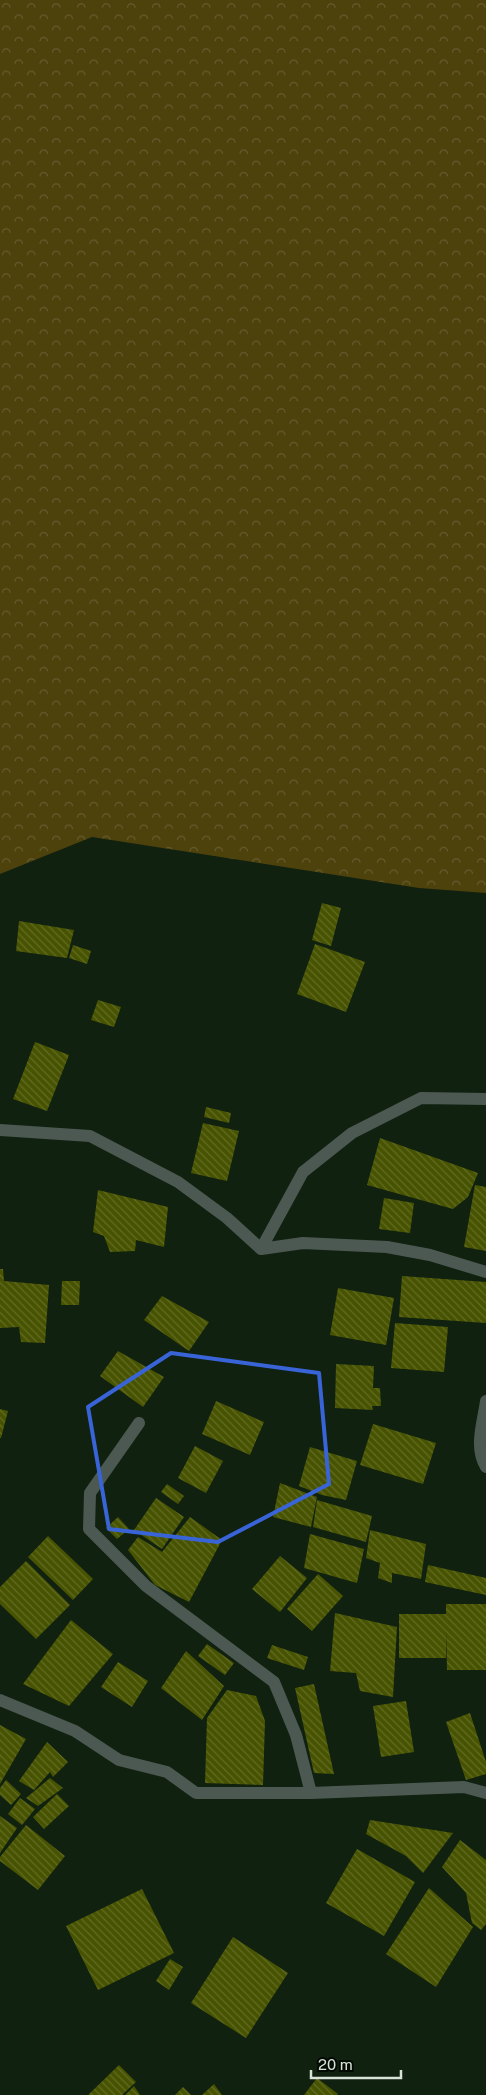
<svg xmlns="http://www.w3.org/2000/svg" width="486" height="2095" font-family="'Public Sans',sans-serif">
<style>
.forest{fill:url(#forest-crowns)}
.building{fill:url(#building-back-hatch)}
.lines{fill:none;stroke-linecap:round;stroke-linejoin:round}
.street{stroke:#4c5953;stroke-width:12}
.marked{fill:none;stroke:#3964d8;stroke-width:4;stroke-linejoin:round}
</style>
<defs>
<pattern id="forest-crowns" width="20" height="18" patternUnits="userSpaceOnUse" patternTransform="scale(1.25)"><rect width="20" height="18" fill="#4d410c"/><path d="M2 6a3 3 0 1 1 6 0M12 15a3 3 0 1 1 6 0" fill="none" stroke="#665c2f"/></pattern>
<pattern id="building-back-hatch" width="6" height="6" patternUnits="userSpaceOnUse" patternTransform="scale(1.25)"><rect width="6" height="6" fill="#475300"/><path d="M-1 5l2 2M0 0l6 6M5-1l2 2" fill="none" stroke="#616c24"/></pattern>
</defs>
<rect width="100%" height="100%" fill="#10210f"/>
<path class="forest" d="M0 0H486V893L419 888 92 837 0 874Z"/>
<path class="building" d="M322 903 341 908 331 946 312 940Z
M19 921 74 930 67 958 16 951Z
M315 944 365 962 346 1012 297 994Z
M73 945 91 951 87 964 69 958Z
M98 1000 121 1007 114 1027 91 1020Z
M35 1042 69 1055 47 1111 13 1099Z
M206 1107 231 1113 229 1123 204 1117Z
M203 1123 239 1131 227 1181 191 1173Z
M380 1138 478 1173 468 1197 453 1209 367 1185Z
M475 1185 486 1187V1251L464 1247Z
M98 1190 168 1207 164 1247 136 1240 135 1251 110 1252 104 1236 93 1232Z
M384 1198 414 1203 410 1233 379 1229Z
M0 1269H3L4 1281 49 1285 45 1343 21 1342 19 1327 0 1328Z
M402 1276 486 1282V1323L399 1317Z
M62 1281H80L79 1305H61Z
M338 1288 394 1298 386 1345 330 1335Z
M162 1296 209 1322 189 1351 144 1320Z
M395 1323 448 1327 444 1372 391 1368Z
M118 1351 164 1377 143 1407 100 1376Z
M336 1364 374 1366 373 1388H380L381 1406H372L373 1410 335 1408Z
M216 1401 264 1422 250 1455 202 1434Z
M0 1409 8 1411 1 1438H0Z
M373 1424 436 1443 423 1484 360 1465Z
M195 1446 223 1461 206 1493 178 1478Z
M310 1447 357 1461 346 1500 322 1495 299 1486Z
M280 1483 317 1497 311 1527 273 1517Z
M167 1484 184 1496 178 1504 161 1492Z
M156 1498 184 1517 162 1549 134 1530Z
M317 1500 372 1516 366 1542 313 1527Z
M118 1517 129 1529 117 1539 106 1528Z
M190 1517 222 1540 189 1602 155 1585 128 1550 138 1537 162 1552Z
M370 1530 426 1544 421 1579 392 1573V1583L378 1578 380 1563 366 1558Z
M310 1534 364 1549 357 1583 304 1568Z
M48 1536 93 1579 73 1600 28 1557Z
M280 1556 307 1578 280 1612 252 1589Z
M26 1561 70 1605 36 1639 0 1604V1587Z
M428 1565 486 1578V1595L425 1582Z
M318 1574 343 1596 312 1631 287 1609Z
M446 1604H486V1670H447L446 1631V1658H399V1614H446Z
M335 1613 397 1627 393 1697 360 1691 356 1673 330 1671Z
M71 1620 113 1654 69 1706 23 1684Z
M207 1644 234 1663 225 1675 198 1656Z
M272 1645 308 1657 304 1670 267 1658Z
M186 1651 224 1686 202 1720 161 1688Z
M118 1662 148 1681 132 1707 101 1687Z
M314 1684 334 1774 314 1773 295 1688Z
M227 1690 256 1696 265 1721 263 1785 205 1783 207 1718Z
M406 1701 414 1752 381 1757 373 1706Z
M470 1713 486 1762V1774L466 1780 446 1722Z
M0 1725 26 1739 0 1784Z
M47 1742 68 1762 53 1777 50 1772 34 1790 19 1781Z
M50 1778 63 1788 38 1806 26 1798Z
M6 1780 21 1794 11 1805 0 1795V1788Z
M57 1794 69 1806 44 1829 33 1817Z
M20 1798 35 1809 22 1825 8 1814Z
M0 1816 17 1828 0 1853Z
M370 1820 453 1833 423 1873 406 1856 366 1834Z
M26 1825 65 1856 38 1890 0 1861V1857Z
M460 1840 486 1860V1924L481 1930 472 1923 466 1893 442 1867Z
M357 1849 415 1882 384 1936 326 1903Z
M429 1888 473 1927 436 1987 386 1954Z
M142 1889 174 1953 98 1990 66 1926Z
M233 1937 288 1973 246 2038 191 2003Z
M170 1959 183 1967 169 1990 156 1981Z
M119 2065 136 2082 122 2095H88Z
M317 2078 338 2094 337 2095H304Z
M214 2084 222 2095H202Z
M134 2086 140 2095H125Z
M183 2087 191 2095H175Z"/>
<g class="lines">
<path class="street" d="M0 1130 90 1136 178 1182 227 1218 261 1249
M261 1249 303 1172 352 1133 421 1098 486 1099
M261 1249 303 1243 387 1247 430 1255 486 1272
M486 1401C483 1423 474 1447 486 1467
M139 1423 90 1493 89 1529 146 1586 274 1682 296 1735 311 1793
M0 1700 75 1731 119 1760 167 1772 196 1793H311L464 1787 486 1793"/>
</g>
<path class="marked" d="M171 1353 319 1373 329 1484 218 1542 109 1529 88 1407Z"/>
<path d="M311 2070v8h90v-8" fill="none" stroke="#d7e3d6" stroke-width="2.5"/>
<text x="318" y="2070" font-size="15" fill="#d7e3d6" stroke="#030903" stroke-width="4" paint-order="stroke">20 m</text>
</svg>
